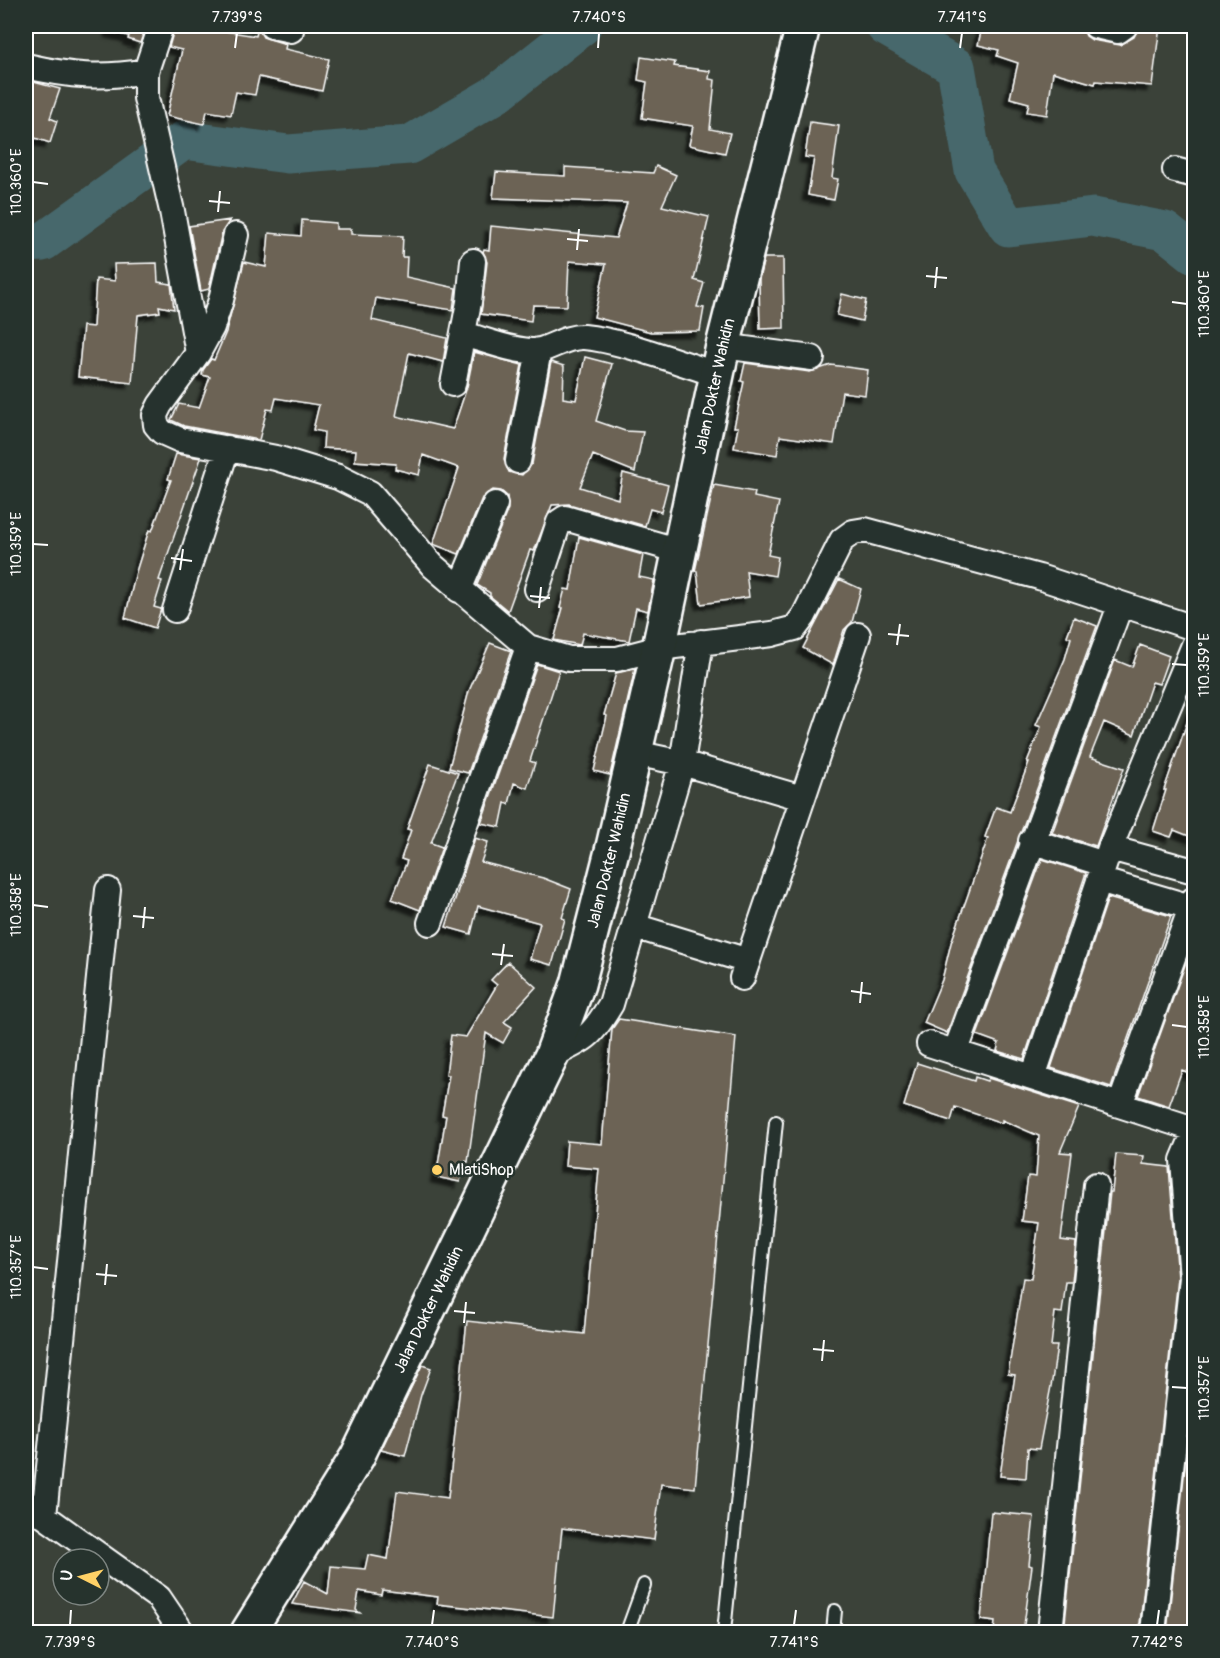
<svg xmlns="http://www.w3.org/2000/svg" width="1220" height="1658" font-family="Pangolin,sans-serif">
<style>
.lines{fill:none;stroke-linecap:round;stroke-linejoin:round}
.river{stroke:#46676c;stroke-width:39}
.building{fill:#6c6455;stroke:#fff;stroke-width:1.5;filter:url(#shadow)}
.lane-casing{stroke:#fff;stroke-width:16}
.street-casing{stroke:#fff;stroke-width:28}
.secondary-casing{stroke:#fff;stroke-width:38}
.lane{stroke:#26332d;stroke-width:12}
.street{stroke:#26332d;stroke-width:24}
.secondary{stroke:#26332d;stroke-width:33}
.ticks{fill:none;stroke:#fff;stroke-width:2}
.poi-dot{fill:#ffd166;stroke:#26332d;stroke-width:2}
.labels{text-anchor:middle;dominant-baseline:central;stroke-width:5;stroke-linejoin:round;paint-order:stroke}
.street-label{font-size:16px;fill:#fff;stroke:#26332d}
.poi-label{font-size:16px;fill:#fff;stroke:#26332d;text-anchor:start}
.neatline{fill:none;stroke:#fff;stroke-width:2}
.ticks-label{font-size:15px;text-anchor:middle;fill:#fff}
</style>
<defs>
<filter id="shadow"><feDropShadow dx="-5.5" dy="5.5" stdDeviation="1.5" flood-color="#0009"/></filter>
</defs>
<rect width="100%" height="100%" fill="#3b4239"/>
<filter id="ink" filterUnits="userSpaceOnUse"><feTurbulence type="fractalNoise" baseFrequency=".0167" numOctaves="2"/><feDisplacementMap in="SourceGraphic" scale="12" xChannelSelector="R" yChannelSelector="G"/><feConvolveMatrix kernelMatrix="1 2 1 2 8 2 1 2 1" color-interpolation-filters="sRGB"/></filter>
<g filter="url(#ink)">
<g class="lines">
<path class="river" d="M885 26 956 67 974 171 1008 227 1093 217 1165 231 1194 254
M26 243 43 242 184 140 288 154 409 145 495 95 582 26"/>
</g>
<path class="building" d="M110 26H146L140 43 128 39 129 36 110 32Z
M175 26H212L211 29 256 36 258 28 263 37 286 44 285 49 329 59 322 91 259 77 255 95 236 92 231 115 207 111 204 124 167 116 182 50 169 47Z
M1004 26H1082L1086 36 1092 40 1120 45 1134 37 1139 26H1160L1152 86 1096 81 1095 84 1053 72 1047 115 1027 112 1029 103 1010 98 1018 63 997 56 999 50 978 45 982 27 1002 31Z
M641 57 675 62 674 66 710 71 709 79 715 80 710 129 730 133 725 153 689 145 693 126 642 118 647 82 638 80Z
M26 80 60 89 50 118 57 121 50 143 26 135Z
M810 122 839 126 832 178 838 179 834 200 808 195 814 158 805 157Z
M656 166 676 175 662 206 709 217 694 280 704 283 697 307 704 308 700 331 651 332 594 317 606 264 569 261 567 306 533 305 531 321 481 314 487 262 483 252 484 249 489 250 491 226 616 238 627 203 493 198 496 172 565 176V167L653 173Z
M230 220 222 232 209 289 201 291 189 226Z
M302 220 336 223V229H351V234L403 236 402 257H407L406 277 456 288 453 310 376 298 372 320 447 338 443 362 409 353 396 416 453 429 467 387 474 352 522 365 504 459 509 472 522 475 532 464 551 362 564 366 563 398 576 400 585 357 612 364 596 421 625 431 643 432 635 472 593 455 580 487 618 499 623 473 668 485 661 512 650 509 645 526 569 504 552 505 534 551 530 550 508 611 490 596V593L477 585 508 509 507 496 501 491 493 490 482 498 459 554 433 544 459 468 423 455 419 475 395 469 396 464 355 461 356 450 323 448 324 432 313 430 319 405 276 398 273 410 267 409 259 440 184 426 171 420 179 404 199 408 210 377 202 375 203 370 211 359 214 360 226 332 244 262 266 267 269 233 301 236Z
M764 258H783L784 328 760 329 759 279Z
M157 263 158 282 171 284 174 309 159 306 160 312 138 315 132 383 78 377 83 326 93 327 96 279 115 281 114 264Z
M842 294 866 300 862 321 837 315Z
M745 363 810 372 831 365 868 370 865 395 842 392 834 444 780 436 777 455 734 448 738 427H734L744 382 741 381Z
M176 454 201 458 159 580 162 581 154 607 161 609 155 628 125 618 136 572 149 530 152 531 171 480 168 479Z
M714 485 755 492 754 497 779 502 768 555 778 557 775 576 746 571 749 597 701 604 697 571H695Z
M579 537 643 555 639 577 654 580 648 611 636 608 629 641 583 633 580 645 554 640 563 608H560L565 589 570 590Z
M839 579 861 589 852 622 844 630 833 665 803 648Z
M1074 617 1097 626 947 1033 924 1023 942 980 951 943 988 838 985 837 996 807 1010 812 1029 762H1027L1041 727 1036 725 1065 659 1071 638 1067 636Z
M490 643 511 651 468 773 449 768 469 691Z
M1140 645 1169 656 1159 684 1152 682 1134 735 1104 722 1090 757 1124 768 1096 846 1052 833 1115 660 1132 667Z
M537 664 559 671 530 761 535 763 527 788 514 783 509 804 505 803 500 827 481 823Z
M635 669 610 775 594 771 607 716 604 715 616 673Z
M1192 708 1194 709V838L1174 830 1171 837 1153 831 1166 790H1164Z
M430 764 458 773 431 843 442 847 420 910 392 899 407 861 401 859 411 830 407 829Z
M475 838 488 842 481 862 543 878 571 889 562 918 565 919 552 965 530 959 540 923 478 906 471 934 446 927Z
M1042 859 1086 873 1024 1059 997 1051 999 1043 977 1035Z
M1108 898 1171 916 1111 1087 1051 1068Z
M1194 940V1075L1182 1070 1169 1106 1138 1096Z
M508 962 536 987 504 1022 512 1027 503 1043 486 1033 468 1162 464 1161 460 1182 436 1177 446 1116 442 1115 449 1075H446L451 1035 466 1037 497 985 491 980Z
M619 1019 736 1037 695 1488 661 1484 654 1540 562 1528 553 1617 437 1604 438 1597 382 1590 381 1595 359 1591 356 1610 360 1613 292 1604 304 1581 328 1594 331 1566 365 1569 368 1555 388 1559 397 1491 448 1498 467 1321 584 1334 599 1169 565 1166 567 1141 602 1144 612 1029Z
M917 1063 974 1081 975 1077 987 1081 988 1078 1079 1107 1060 1152 1072 1153 1061 1240 1076 1242 1072 1282H1066L1062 1313 1055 1312 1051 1346H1057L1052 1381 1039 1449 1028 1448 1026 1478 1000 1476 1015 1375 1008 1374 1023 1278 1031 1279 1039 1223 1022 1221 1028 1176 1036 1177 1039 1136 1002 1120V1123L955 1107 951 1121 904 1106Z
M1116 1154 1144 1156 1143 1164 1169 1167 1178 1278 1139 1632H1064L1110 1192H1112Z
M422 1365 431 1368 421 1395 405 1456 381 1450Z
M1194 1385V1632H1167Z
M991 1512 1034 1516 1029 1565 1032 1566 1023 1632H994L995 1622 981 1620Z"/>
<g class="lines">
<defs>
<path id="lane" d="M627 1632 644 1585
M724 1632 776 1122
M833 1632 835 1611"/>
<path id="street" d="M161 26 146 71V98L172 211 198 353
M272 26 291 30
M1096 26 1118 31 1125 26
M26 66C70 76 101 79 146 71
M1175 170 1194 175
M236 235 221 300 212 327 198 353 160 405 155 415 156 425 162 432 180 440 276 458 338 477 370 493 433 566 528 647 569 659H617L659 648 772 634 795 628 804 616 842 540 853 532 865 530 1039 577 1194 628
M463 334C483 339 521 355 540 350 555 346 567 336 584 337 621 340 679 363 717 374
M723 346 812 358
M453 384 469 302 473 261
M518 461 539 350
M537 589 559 522 565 518 680 551
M459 590 495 504
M175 610 227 448
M635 753 682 763 802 798
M1031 841 1104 864
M1110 848 1194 871
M1099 880 1194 908
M430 923 528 647
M634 926 748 961
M742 978 858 635
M929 1044 1194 1129
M955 1053 1117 614
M552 1055C586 1040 592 1036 611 1004L682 763 701 642
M1033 1077 1110 848 1194 645
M1120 1105 1194 899
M26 1503 159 1598 182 1632
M44 1516 108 890
M1050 1632 1096 1185
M1153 1632 1192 1278 1183 1160 1194 1134"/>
<g id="secondary">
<path id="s1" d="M248 1632 357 1457 552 1055 578 984 613 847 659 648 723 346 803 26"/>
</g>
</defs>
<use href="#lane" class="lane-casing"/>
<use href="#street" class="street-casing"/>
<use href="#secondary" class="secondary-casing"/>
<use href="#lane" class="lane"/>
<use href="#street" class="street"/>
<use href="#secondary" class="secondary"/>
</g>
</g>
<path class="ticks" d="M235 48 237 33M598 48 599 33M960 48 962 33M33 182 48 184M209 201 230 203M218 212 220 191M567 239 588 241M577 250 579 229M926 276 947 278M935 288 937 267M1172 302 1187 304M33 544 48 545M171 558 192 561M180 570 183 549M530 596 550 598M539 608 541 587M888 634 909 636M897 645 900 624M1172 664 1187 665M33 905 48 907M133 916 154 918M143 928 145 907M492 954 513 956M501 965 504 944M851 991 871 994M860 1003 862 982M1172 1025 1187 1027M33 1267 48 1269M96 1274 117 1276M105 1285 107 1264M454 1311 475 1313M464 1323 466 1302M813 1349 834 1351M822 1361 824 1340M1172 1387 1187 1388M70 1625 71 1610M432 1625 434 1610M794 1625 796 1610M1157 1625 1159 1610"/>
<circle class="poi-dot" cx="437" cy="1170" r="6"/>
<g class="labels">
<g class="street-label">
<text stroke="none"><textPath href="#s1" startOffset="1342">Jalan Dokter Wahidin</textPath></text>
<text stroke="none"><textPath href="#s1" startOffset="856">Jalan Dokter Wahidin</textPath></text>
<text stroke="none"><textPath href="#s1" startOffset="370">Jalan Dokter Wahidin</textPath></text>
</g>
<g class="poi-label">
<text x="449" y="1170">MlatiShop</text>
</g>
</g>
<rect width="1220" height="1658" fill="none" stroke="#26332d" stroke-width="66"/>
<g transform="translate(81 1577) rotate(276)"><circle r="28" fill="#26332d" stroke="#7d8581" stroke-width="1.5"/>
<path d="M0-4.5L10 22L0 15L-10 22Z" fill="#ffd166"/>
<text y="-9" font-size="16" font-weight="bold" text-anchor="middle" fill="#ffffff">U</text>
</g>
<rect x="33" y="33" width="1154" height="1592" class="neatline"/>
<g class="ticks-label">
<text x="237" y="22">7.739°S</text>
<text x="599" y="22">7.740°S</text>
<text x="962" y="22">7.741°S</text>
<text transform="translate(16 182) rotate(-90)" y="5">110.360°E</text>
<text transform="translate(1204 304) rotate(-90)" y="5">110.360°E</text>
<text transform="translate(16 544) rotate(-90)" y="5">110.359°E</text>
<text transform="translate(1204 665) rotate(-90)" y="5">110.359°E</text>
<text transform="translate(16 905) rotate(-90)" y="5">110.358°E</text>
<text transform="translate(1204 1027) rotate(-90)" y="5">110.358°E</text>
<text transform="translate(16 1267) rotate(-90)" y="5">110.357°E</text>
<text transform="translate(1204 1388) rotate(-90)" y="5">110.357°E</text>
<text x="70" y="1647">7.739°S</text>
<text x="432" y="1647">7.740°S</text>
<text x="794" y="1647">7.741°S</text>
<text x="1157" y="1647">7.742°S</text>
</g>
</svg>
